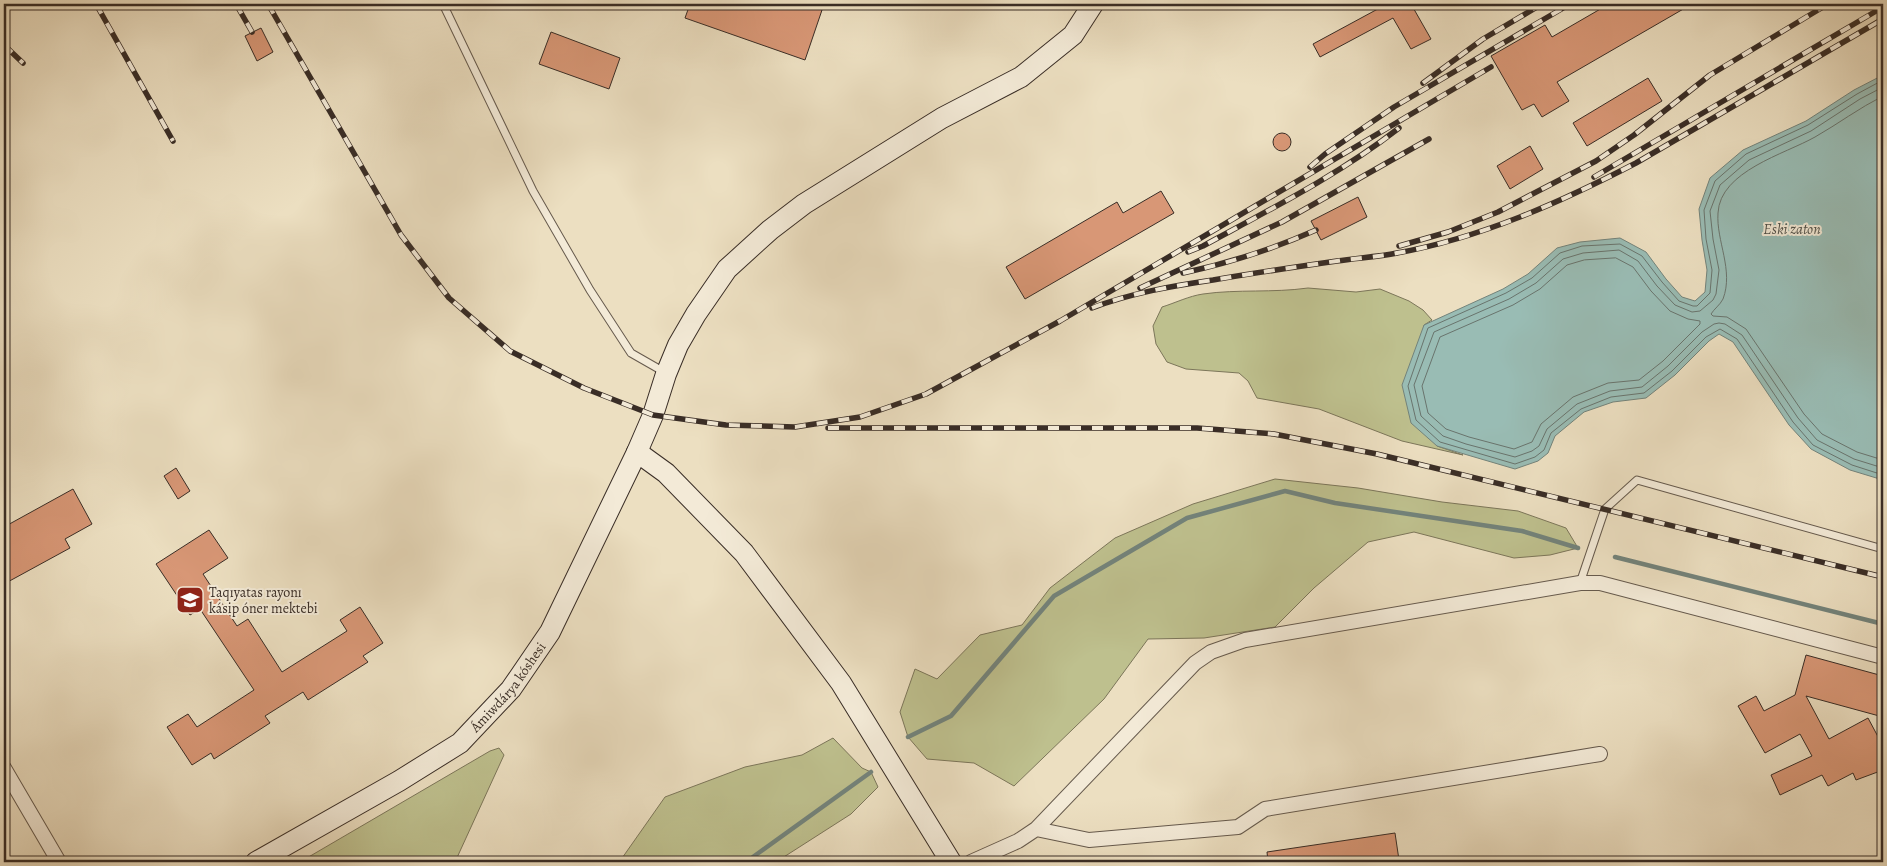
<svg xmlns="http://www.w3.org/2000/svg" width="1887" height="866" font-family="Alegreya,serif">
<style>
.green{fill:#bec08e;stroke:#7c765a}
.water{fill:#99bcb4;stroke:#73837b}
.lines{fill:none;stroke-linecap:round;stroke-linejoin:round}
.shore{stroke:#69746d;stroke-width:1}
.stream{stroke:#73837b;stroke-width:4.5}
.building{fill:#d89776;stroke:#392d26}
.lane-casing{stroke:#665a4d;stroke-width:9}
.street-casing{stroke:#665a4d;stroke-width:16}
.secondary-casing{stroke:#392d26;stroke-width:22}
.lane{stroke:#f3ead7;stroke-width:7}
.street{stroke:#f3ead7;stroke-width:14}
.secondary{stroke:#f3ead7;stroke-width:20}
.rail-casing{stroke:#392d26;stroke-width:5.5}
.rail{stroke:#f3ead7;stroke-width:4;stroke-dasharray:11;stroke-linecap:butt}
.labels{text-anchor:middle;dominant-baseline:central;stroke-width:4;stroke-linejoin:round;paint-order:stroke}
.poi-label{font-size:14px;fill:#392d26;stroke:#f3ead7;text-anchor:start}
.street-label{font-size:14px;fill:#392d26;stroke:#f3ead7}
.water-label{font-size:15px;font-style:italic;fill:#51514a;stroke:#f3ead7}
</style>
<rect width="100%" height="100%" fill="#ecdfc1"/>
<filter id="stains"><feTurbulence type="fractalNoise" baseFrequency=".004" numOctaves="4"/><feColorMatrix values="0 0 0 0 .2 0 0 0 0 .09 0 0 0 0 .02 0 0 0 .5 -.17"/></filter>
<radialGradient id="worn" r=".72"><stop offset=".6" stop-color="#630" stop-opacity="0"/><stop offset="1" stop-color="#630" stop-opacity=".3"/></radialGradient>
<path class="green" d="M1308 288 1356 292 1380 289 1409 301 1423 310 1432 320 1424 325 1437 446 1463 455 1402 441 1319 409 1257 398 1248 381 1239 373 1186 369 1167 362 1156 344 1153 326 1162 307C1175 303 1189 296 1203 294 1238 289 1273 293 1308 288Z
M1275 479 1358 488 1442 502 1518 511 1566 528 1578 548 1550 555 1514 558 1414 532 1368 542 1314 588 1275 627 1204 638 1148 639 1104 699 1014 786 974 763 927 759 908 737 900 712 915 669 937 679 980 635 1022 625 1050 588 1115 538 1193 504Z
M833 738 862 768 871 772 878 787 851 814 776 862H617L620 861 665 797 745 767 802 755Z
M499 748 504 755 455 862H300L490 751Z"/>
<path class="water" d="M1883 75V480L1850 470 1811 449 1789 425 1733 342 1719 334 1709 341 1675 375 1646 398 1613 402 1584 412 1555 436 1548 453 1538 461 1515 469 1437 446 1411 423 1402 385 1424 325 1503 289 1528 274 1557 248 1580 242 1620 238 1646 252 1666 279 1682 297 1695 301 1705 292 1707 270 1702 240 1699 209 1710 178 1743 150 1806 121 1854 90Z"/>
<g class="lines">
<path class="shore" d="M1883 80 1857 94 1808 125 1746 154 1715 181 1704 210 1706 239 1712 270 1710 293 1697 306H1693L1679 301 1662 282 1642 256 1620 244 1582 246 1560 253 1532 278 1506 293 1428 328 1408 386 1416 420 1440 442 1515 464 1535 457 1544 450 1551 433 1581 409 1611 397 1644 393 1672 371 1706 337 1720 329 1737 339 1793 422 1813 445 1852 465 1883 475
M1883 87 1860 99 1811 131 1749 160 1720 185 1710 211 1713 239 1719 270 1716 294 1713 300 1700 311 1692 312 1675 305 1657 286 1638 261 1619 250 1583 253 1563 259 1536 283 1509 299 1434 332 1414 385 1421 416 1443 436 1466 444 1515 457 1532 451 1539 446 1547 429 1577 404 1610 391 1642 387 1668 366 1702 332 1714 324 1719 323 1725 324 1742 335 1798 418 1817 440 1854 459 1883 468
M1883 96C1859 108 1838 124 1815 137 1785 154 1720 171 1718 213 1716 241 1734 270 1723 299 1720 305 1714 309 1711 314L1713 316 1727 317 1746 329 1804 414 1822 434 1857 452 1883 460
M1616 258 1633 267 1651 291 1670 311 1688 319 1700 321V324L1663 361 1639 380 1608 383 1573 397 1541 424 1532 442 1514 449 1469 437 1446 429 1428 413 1422 386 1440 337 1513 305 1540 289 1567 265 1584 260Z"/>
<path class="stream" d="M1615 557 1883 624
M908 737 951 716 1054 596 1187 518 1285 491 1335 503 1522 531 1578 548
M746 862 871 772"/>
</g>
<path class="building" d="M690 4H804L822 10 805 60 685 18Z
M1387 4H1411L1431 39 1411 49 1393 18 1320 57 1313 44Z
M1609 4H1692L1557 82 1569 101 1542 117 1534 104 1522 110 1491 56 1545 25 1552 37Z
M261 28 273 52 257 61 245 36Z
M551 32 620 58 609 89 539 64Z
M1648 78 1662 101 1587 146 1573 123Z
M1273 142a9 9 0 1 1 18 0a9 9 0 1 1-18 0Z
M1530 146 1543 169 1510 189 1497 166Z
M1161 191 1174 213 1025 299 1006 267 1117 202 1123 213Z
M1358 197 1367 217 1321 240 1311 221Z
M176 468 190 491 178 499 164 476Z
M73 489 92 524 65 539 70 548 4 584V527Z
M209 530 228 558 203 574 237 626 248 619 282 672 347 631 340 620 360 607 383 643 363 656 368 662 308 700 303 692 265 716 270 723 214 759 211 753 192 765 167 727 188 714 197 727 254 690 200 609 190 615 156 564Z
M1806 655 1883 676V717L1806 696 1829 739 1868 718 1883 746V770L1856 780 1853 773 1828 786 1822 775 1780 795 1771 775 1812 756 1800 734 1765 753 1738 706 1756 696 1764 711 1795 695Z
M1395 833 1399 860 1382 862H1268L1267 852Z"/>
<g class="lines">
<defs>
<path id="lane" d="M443 4 533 191 590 290 631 353 666 373
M1580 583 1605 509 1637 480 1883 549"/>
<path id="street" d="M4 768 59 862
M1036 829 1089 840 1238 827 1265 809 1600 754
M971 862 1018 841 1036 829 1195 663 1211 652 1245 640 1580 583H1600L1883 657"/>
<g id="secondary">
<path d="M637 452 666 473 744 553 841 683 951 862"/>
<path id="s1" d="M256 862 399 781 460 743 511 689 550 632 637 452 653 415 666 374 678 345 696 314 727 269 770 230 804 204 942 118 1021 77 1073 35 1093 4"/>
</g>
</defs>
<use href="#lane" class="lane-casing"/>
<use href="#street" class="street-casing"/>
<use href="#secondary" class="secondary-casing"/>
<use href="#lane" class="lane"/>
<use href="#street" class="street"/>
<use href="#secondary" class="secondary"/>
<defs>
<path id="rail" d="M96 4 173 141
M236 4 252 32
M268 4 401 235 449 298 510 351 584 388 653 415 726 425 795 427 860 417 926 394 1060 321 1491 67
M4 45 23 63
M1423 83 1483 39 1542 4
M1310 167 1325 154 1394 107 1570 4
M1594 177 1883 7
M1399 246 1448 232 1498 212 1596 161 1634 135 1710 75 1828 4
M1188 252 1203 246C1269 210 1340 174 1399 128
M1183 273C1229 263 1273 249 1316 230
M1140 288 1282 222 1429 139
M1092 308C1131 293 1172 286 1213 280 1254 273 1295 267 1337 261 1356 258 1377 257 1397 253 1481 238 1561 202 1636 163L1883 19
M828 428H1197L1274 434 1377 454 1883 577"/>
</defs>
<use href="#rail" class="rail-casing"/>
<use href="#rail" class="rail"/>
</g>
<defs>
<symbol id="school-square" viewBox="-11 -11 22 22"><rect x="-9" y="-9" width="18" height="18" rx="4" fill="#8f2418" stroke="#f3ead7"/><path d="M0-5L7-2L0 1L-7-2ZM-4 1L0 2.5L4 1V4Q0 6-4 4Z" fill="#fff"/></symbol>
</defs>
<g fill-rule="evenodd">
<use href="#school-square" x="174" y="584" width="32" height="32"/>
</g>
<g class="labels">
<g class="poi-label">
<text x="209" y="592">Taqıyatas rayonı<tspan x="209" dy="16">kásip óner mektebi</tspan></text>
</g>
<g class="street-label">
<text stroke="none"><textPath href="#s1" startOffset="310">Ámiwdárya kóshesi</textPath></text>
</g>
<g class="water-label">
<text x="1792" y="229">Eski zaton</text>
</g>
</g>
<rect width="1887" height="866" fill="none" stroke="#ecdfc1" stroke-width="20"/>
<rect x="5" y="5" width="1877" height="856" fill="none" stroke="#392d26" stroke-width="2.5"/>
<rect x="10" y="10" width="1867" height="846" fill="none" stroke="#392d26"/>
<rect width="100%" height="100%" filter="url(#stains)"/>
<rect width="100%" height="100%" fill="url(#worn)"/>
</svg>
